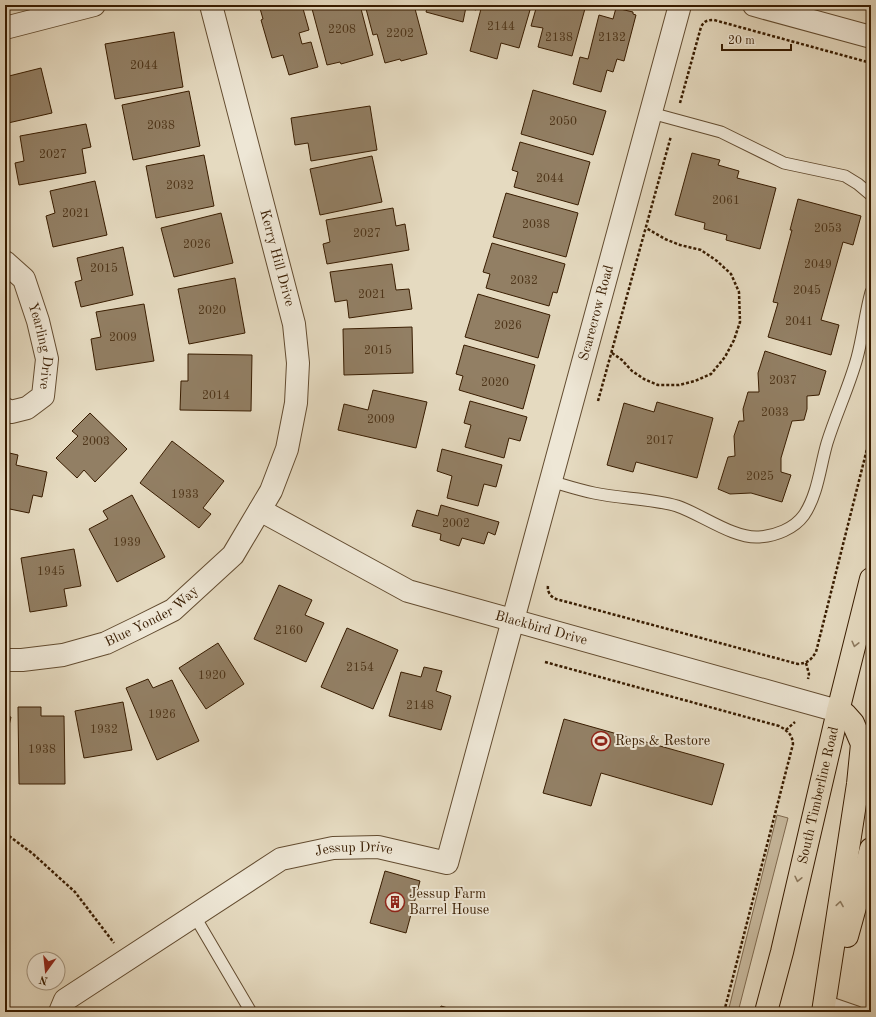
<svg xmlns="http://www.w3.org/2000/svg" width="876" height="1017" font-family="'Old Standard TT',serif">
<style>
.green{fill:#c8ba9f;stroke:#806b50}
.building{fill:#927f64;stroke:#381c00}
.lines{fill:none;stroke-linecap:round;stroke-linejoin:round}
.service-casing{stroke:#634c30;stroke-width:13}
.minor-casing{stroke:#634c30;stroke-width:24}
.primary-casing{stroke:#381c00;stroke-width:24}
.path{stroke:#381c00;stroke-width:2.5;stroke-dasharray:3 2;stroke-linecap:butt}
.service{stroke:#eee7d6;stroke-width:11}
.minor{stroke:#eee7d6;stroke-width:22}
.primary{stroke:#e5dac0;stroke-width:22}
.oneway{stroke:#8e7b60}
.labels{text-anchor:middle;dominant-baseline:central;stroke-width:4;stroke-linejoin:round;paint-order:stroke}
.number-label{font-size:12px;fill:#4e3519}
.street-label{font-size:14px;fill:#381c00;stroke:#eee7d6}
.poi-label{font-size:14px;fill:#381c00;stroke:#eee7d6;text-anchor:start}
</style>
<rect width="100%" height="100%" fill="#e5dac0"/>
<filter id="stains"><feTurbulence type="fractalNoise" baseFrequency=".005" numOctaves="4"/><feColorMatrix values="0 0 0 0 .2 0 0 0 0 .09 0 0 0 0 .02 0 0 0 .5 -.17"/></filter>
<radialGradient id="worn" r=".72"><stop offset=".6" stop-color="#630" stop-opacity="0"/><stop offset="1" stop-color="#630" stop-opacity=".3"/></radialGradient>
<path class="green" d="M777 815 788 818 738 1012H728Z"/>
<path class="building" d="M259 5H302L309 30 299 33 302 44 311 42 318 67 289 75 283 55 272 58 261 20 263 19Z
M311 5H360L373 55 341 64 340 62 327 65Z
M365 5H414L427 54 401 61 400 59 385 63 377 34 373 35Z
M428 5H477L476 10 466 7 463 22 426 12Z
M482 5H512L530 10 519 48 501 43 497 59 470 51Z
M537 5H586L572 56 538 47 543 28 531 26Z
M616 8 633 12V14L636 15 624 61 617 59 613 72 607 70 601 92 573 84 580 57 588 59 599 15 613 19Z
M174 32 183 87 115 99 105 44Z
M41 68 52 113 8 123 5 111V77Z
M533 90 606 111 593 155 521 134Z
M189 91 200 146 133 160 122 105Z
M370 106 377 150 311 161 308 143 295 145 291 118Z
M86 124 91 147 82 149 86 173 19 185 15 163 24 161 20 136Z
M520 142 590 162 578 205 514 187 518 172 512 170Z
M692 153 720 160 718 165 739 171 737 178 776 188 760 249 726 240 727 235 704 229 705 223 675 215Z
M204 155 214 206 156 218 146 166Z
M372 156 382 202 320 215 310 169Z
M95 181 107 235 53 247 46 216 55 213 50 191Z
M506 193 578 213 566 257 493 237Z
M798 199 861 216 853 245 843 242 821 320 839 325 831 355 768 337 778 303 773 302 792 230H790Z
M393 208 396 226 405 224 409 250 327 264 323 244 330 242 326 220Z
M221 213 233 263 174 277 161 228Z
M492 243 565 264 557 293 553 292 549 306 486 288 490 274 483 272Z
M123 247 133 295 81 307 75 282 82 280 77 258Z
M392 264 396 290 409 289 412 309 349 318 347 300 335 302 330 272Z
M235 278 245 333 189 344 178 289Z
M478 294 550 315 538 358 465 337Z
M144 304 154 361 96 370 91 339 101 337 96 312Z
M412 327 413 373 344 375 343 329Z
M464 345 535 365 523 409 459 390 463 376 456 374Z
M765 351 826 371 819 395 807 396V409L804 420 792 421 781 458V472L791 475 782 502 751 493 730 494 718 489 728 457 735 456 734 436 739 421H744L743 409 748 392H759L758 373Z
M188 354 252 355 251 411 180 410 181 381H188Z
M373 390 427 402 416 448 338 430 344 404 368 410Z
M470 401 527 417 520 441 509 438 504 458 465 447 471 425 464 423Z
M657 402 713 418 697 478 636 462 633 472 607 465 624 403 654 412Z
M90 413 127 449 95 482 84 470 77 478 56 458 78 436 72 431Z
M172 441 224 481 203 508 211 514 199 528 140 483Z
M442 449 502 465 496 487 484 484 478 506 447 498 452 476 437 471Z
M5 452 18 455 16 465 47 472 42 497 33 495 29 513 5 508Z
M132 495 165 557 117 582 89 529 108 519 103 511Z
M441 505 499 522 495 535 488 532 484 544 462 538 459 546 440 540 441 534 412 526 417 510 438 516Z
M74 549 81 586 64 589 67 606 30 612 21 558Z
M279 585 312 600 305 615 324 623 306 662 254 639Z
M347 628 398 650 373 709 321 687Z
M218 643 244 684 206 709 179 668Z
M424 667 442 671 436 691 451 696 441 730 389 716 401 672 421 677Z
M148 679 153 688 172 680 199 741 157 760 126 688Z
M123 702 132 750 84 758 75 711Z
M18 707H41V716H64L65 784H19Z
M5 716 11 717 5 743Z
M564 719 724 764 712 805 601 773 591 806 543 793Z
M385 871 420 881 406 933 370 923Z
M441 1006 462 1012H439Z"/>
<g class="lines">
<defs>
<path id="service" d="M651 113 721 132 784 163 845 176 858 184 871 195
M550 481C564 485 579 490 594 493 621 499 650 498 677 506 701 514 734 539 759 537 775 536 794 529 804 515 818 494 820 467 827 443 836 414 849 387 857 358 863 336 865 314 871 292
M194 915 251 1012
M828 1002 857 1012"/>
<g id="minor">
<path d="M754 5 871 37"/>
<path d="M5 28 94 5"/>
<path id="s1" d="M5 262 24 279 38 321 47 359 43 396 27 408 11 412 5 409"/>
<path id="s2" d="M260 510 408 591 838 711"/>
<path id="s3" d="M5 660H22L63 655 106 643 139 627 173 610 233 555 271 491 287 449 296 403 298 363 294 324 211 5"/>
<path id="s4" d="M60 1012 65 1000 281 859 333 848 378 847 447 863 680 5"/>
</g>
<g id="primary">
<path d="M847 936 871 849"/>
<path id="s5" d="M766 1012 782 952 838 711 871 579"/>
<path d="M823 1012 858 784 862 744 853 723 845 714 838 711"/>
</g>
</defs>
<use href="#service" class="service-casing"/>
<use href="#minor" class="minor-casing"/>
<use href="#primary" class="primary-casing"/>
<path class="path" d="M680 103 701 27C704 21 707 20 714 20L871 63
M612 353 622 360 632 371 644 379 658 385H679L695 381 711 374 725 357 734 340 740 322 739 292 731 274 717 261 701 250 680 245 665 239 646 228
M598 401 671 136
M548 586C547 592 551 597 556 599L798 664C808 663 811 660 816 652L871 433
M545 662 779 726C788 731 792 734 793 744L724 1012
M806 663 809 674 808 679
M786 730 795 722
M5 833 32 853 75 892 114 943"/>
<use href="#service" class="service"/>
<use href="#minor" class="minor"/>
<use href="#primary" class="primary"/>
</g>
<defs><path id="oneway-chevron" d="M-2-3.5L2.5 0L-2 3.5" fill="none" stroke-width="1.6" stroke-linecap="round" stroke-linejoin="round"/></defs>
<g class="oneway">
<use href="#oneway-chevron" transform="translate(855 644) rotate(104)"/>
<use href="#oneway-chevron" transform="translate(798 879) rotate(103)"/>
<use href="#oneway-chevron" transform="translate(840 904) rotate(-81)"/>
</g>
<defs>
<symbol id="stadium-ring" viewBox="-11 -11 22 22"><circle r="9.5" fill="#eee7d6" stroke="#8f2418" stroke-width="1.5"/><path d="M0-5a6.5 5 0 1 0 0 10a6.5 5 0 1 0 0-10ZM-3.5-1.8h7v3.6h-7Z" fill="#8f2418"/></symbol>
<symbol id="building-ring" viewBox="-11 -11 22 22"><circle r="9.5" fill="#eee7d6" stroke="#8f2418" stroke-width="1.5"/><path d="M-4-6H4V6H1V3H-1V6H-4ZM-2.5-4.3h1.7v1.8h-1.7ZM.8-4.3h1.7v1.8H.8ZM-2.5-1h1.7V.8h-1.7ZM.8-1h1.7V.8H.8Z" fill="#8f2418"/></symbol>
</defs>
<g fill-rule="evenodd">
<use href="#stadium-ring" x="590" y="730" width="22" height="22"/>
<use href="#building-ring" x="384" y="891" width="22" height="22"/>
</g>
<g class="labels">
<g class="number-label">
<text x="501" y="27">2144</text>
<text x="342" y="30">2208</text>
<text x="400" y="34">2202</text>
<text x="559" y="38">2138</text>
<text x="612" y="38">2132</text>
<text x="144" y="66">2044</text>
<text x="563" y="122">2050</text>
<text x="161" y="126">2038</text>
<text x="53" y="155">2027</text>
<text x="550" y="179">2044</text>
<text x="180" y="186">2032</text>
<text x="726" y="201">2061</text>
<text x="76" y="214">2021</text>
<text x="536" y="225">2038</text>
<text x="828" y="229">2053</text>
<text x="367" y="234">2027</text>
<text x="197" y="245">2026</text>
<text x="818" y="265">2049</text>
<text x="104" y="269">2015</text>
<text x="524" y="281">2032</text>
<text x="807" y="291">2045</text>
<text x="372" y="295">2021</text>
<text x="212" y="311">2020</text>
<text x="799" y="322">2041</text>
<text x="508" y="326">2026</text>
<text x="123" y="338">2009</text>
<text x="378" y="351">2015</text>
<text x="783" y="381">2037</text>
<text x="495" y="383">2020</text>
<text x="216" y="396">2014</text>
<text x="775" y="413">2033</text>
<text x="381" y="420">2009</text>
<text x="660" y="441">2017</text>
<text x="96" y="442">2003</text>
<text x="760" y="477">2025</text>
<text x="185" y="495">1933</text>
<text x="456" y="524">2002</text>
<text x="127" y="543">1939</text>
<text x="51" y="572">1945</text>
<text x="289" y="631">2160</text>
<text x="360" y="668">2154</text>
<text x="212" y="676">1920</text>
<text x="420" y="706">2148</text>
<text x="162" y="715">1926</text>
<text x="104" y="730">1932</text>
<text x="42" y="750">1938</text>
</g>
<g class="street-label">
<text transform="translate(277 258) rotate(75)">Kerry Hill Drive</text>
<text stroke="none"><textPath href="#s4" startOffset="1010">Scarecrow Road</textPath></text>
<text stroke="none"><textPath href="#s1" startOffset="95">Yearling Drive</textPath></text>
<text stroke="none"><textPath href="#s3" startOffset="156">Blue Yonder Way</textPath></text>
<text stroke="none"><textPath href="#s2" startOffset="307">Blackbird Drive</textPath></text>
<text stroke="none"><textPath href="#s5" startOffset="223">South Timberline Road</textPath></text>
<text stroke="none"><textPath href="#s4" startOffset="345">Jessup Drive</textPath></text>
</g>
<g class="poi-label">
<text x="615" y="741">Reps &amp; Restore</text>
<text x="409" y="894">Jessup Farm<tspan x="409" dy="16">Barrel House</tspan></text>
</g>
</g>
<rect width="876" height="1017" fill="none" stroke="#e5dac0" stroke-width="20"/>
<rect x="6" y="6" width="864" height="1005" fill="none" stroke="#381c00" stroke-width="2"/>
<rect x="10" y="10" width="856" height="997" fill="none" stroke="#381c00"/>
<g transform="translate(46 971) rotate(195)"><circle r="19" fill="#eee7d6" stroke="#a59680"/>
<path d="M0-3L7 15L0 10L-7 15Z" fill="#8f2418"/>
<text y="-6" font-size="11" font-weight="bold" text-anchor="middle" fill="#381c00">N</text>
</g>
<path d="M722 44v6h69v-6" fill="none" stroke="#381c00" stroke-width="2"/>
<text x="728" y="44" font-size="12" fill="#381c00" stroke="#eee7d6" stroke-width="3" paint-order="stroke">20 m</text>
<rect width="100%" height="100%" filter="url(#stains)"/>
<rect width="100%" height="100%" fill="url(#worn)"/>
</svg>
